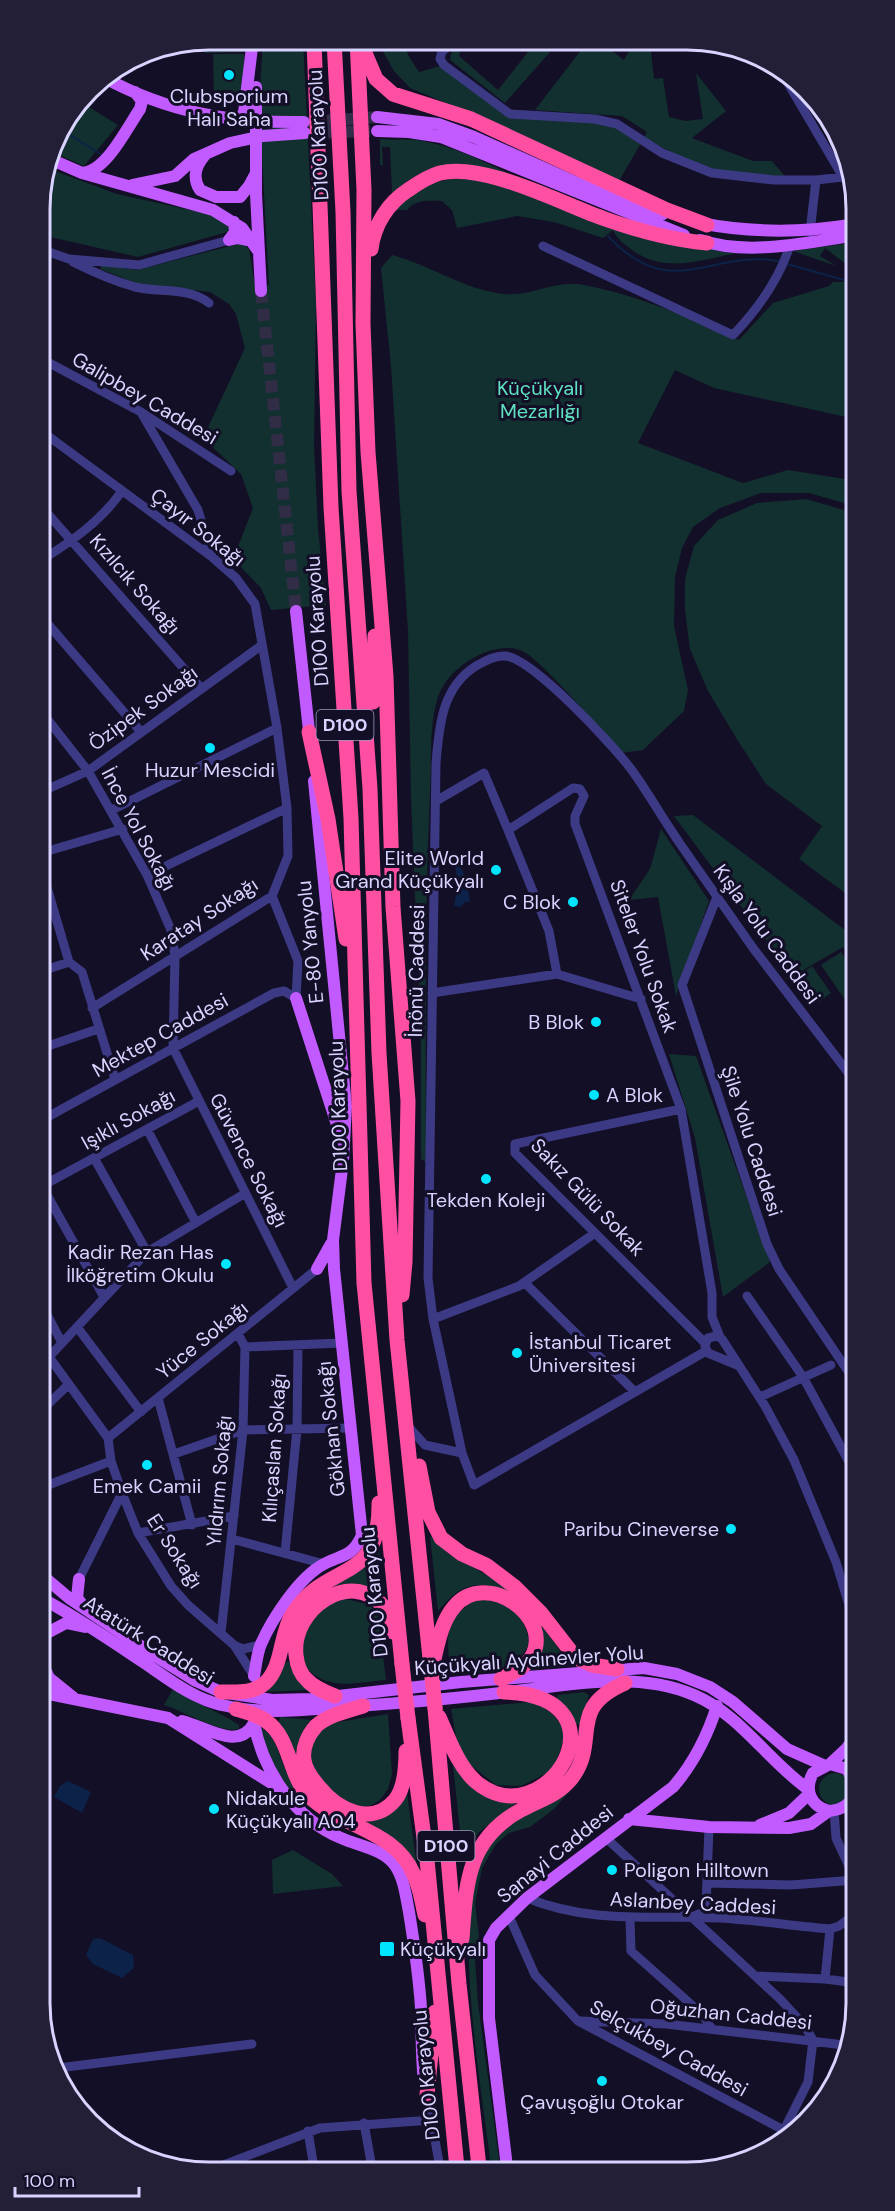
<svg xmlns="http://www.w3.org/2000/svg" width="895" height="2211" font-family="'DM Sans',sans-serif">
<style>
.green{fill:#12302f}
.water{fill:#0c2248}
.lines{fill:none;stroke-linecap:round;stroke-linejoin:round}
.stream{stroke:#0c2248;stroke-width:2}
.major-tunnel{stroke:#312d47;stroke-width:12;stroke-dasharray:12 6;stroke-linecap:butt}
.minor{stroke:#3d3a85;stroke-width:9}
.major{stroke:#c25bff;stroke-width:12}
.highway{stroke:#ff4fa3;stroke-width:15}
.major-bridge{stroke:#c25bff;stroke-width:12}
.highway-bridge{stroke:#ff4fa3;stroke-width:15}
.poi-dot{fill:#00e5ff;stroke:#130f26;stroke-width:2}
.labels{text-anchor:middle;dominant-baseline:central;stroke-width:6;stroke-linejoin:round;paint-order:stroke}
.shield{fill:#130f26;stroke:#9e99be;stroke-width:1.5}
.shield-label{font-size:18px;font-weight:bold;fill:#d9d4ff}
.poi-label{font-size:20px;fill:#d9d4ff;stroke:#130f26}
.street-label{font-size:20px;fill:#d9d4ff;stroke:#130f26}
.park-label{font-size:20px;fill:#5fe0c0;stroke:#130f26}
.rim{fill:none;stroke:#d9d4ff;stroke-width:3}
</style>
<rect width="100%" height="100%" fill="#130f26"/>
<path class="green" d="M247 39V52L205 53V40Z
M263 39 303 40 316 304 314 445 318 529 326 605 271 610 261 588 233 559 253 508 241 474 203 438 245 348 236 314 229 304 210 292 138 284 100 269 102 265 137 270 242 243 249 249 255 286 269 285 259 102Z
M381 40H404L408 55 419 72 444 65 510 114 617 124 644 138 647 132 622 116 535 110 588 41H599L624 60 634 42H650L654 79 663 78 669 117 686 121 703 119 696 73 726 111 692 138 753 161H772L789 181 712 173 644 138 619 181 504 127 410 88 394 71 381 48Z
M465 41H473L461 49 459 56 498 90 528 52 514 41H536L550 52 505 103 450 60 452 50Z
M213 54H244L245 96H214Z
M81 102 118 125 84 166 52 152 56 134Z
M380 139C395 141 409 138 423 141 461 148 498 169 533 185 480 165 439 148 392 194L390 147H382L383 165H380Z
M52 170 117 194 208 214 230 223 231 231 138 257 46 236Z
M472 177 737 253C700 260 666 274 632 250 624 244 617 239 613 230L603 238 554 222 517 216 457 228 452 210 442 201C428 201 416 199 407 210H396C412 185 445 178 472 177Z
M851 243V268L825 248 820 256 836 266 793 251Z
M392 255C430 265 465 290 504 294 532 297 556 279 584 285 615 291 647 301 676 313 697 321 717 334 739 340L773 303 829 286 833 282H851V418L714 388 675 370 638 443 743 483 788 470 851 480V505L809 493H761L720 508 693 527 682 548 675 577 674 626 688 690 684 711 643 750 621 753C605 735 538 655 520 650 493 641 454 664 441 690 428 716 432 764 430 793 424 916 426 1039 426 1162L421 1159V1047L411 797 408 632 391 366 381 268Z
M806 499 851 512 852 898 799 859 822 826 766 784 738 741 708 691 690 649 685 611V579L694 546 718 520 757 503Z
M693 815 853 936V961L843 947 793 976 674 816Z
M661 829 709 901 676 996 658 897 629 900 650 869Z
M841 952 853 970V1005L850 1007 821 965Z
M812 966 831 993 817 1003 798 976Z
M669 1054 696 1056 770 1262 723 1297 695 1138Z
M430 1536 448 1553 507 1587 508 1592C475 1578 460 1585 438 1611Z
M379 1545 382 1597C356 1584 349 1580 320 1590Z
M342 1598 370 1605 378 1615 386 1680C350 1683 324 1693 300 1660 305 1621 308 1616 342 1598Z
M476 1599C504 1600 526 1612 529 1643 516 1676 480 1671 450 1674 448 1635 441 1623 476 1599Z
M534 1616 562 1653 572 1661 568 1666 527 1671Z
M288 1661 294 1672 309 1690 263 1692 281 1666Z
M173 1689C194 1703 218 1711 239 1725V1729C220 1734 185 1711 164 1705Z
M584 1692 589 1695 580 1724 573 1725 556 1700 558 1695Z
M529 1702C549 1708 556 1716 566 1733L555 1765 547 1773 521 1786 496 1785 468 1763 458 1748 451 1709Z
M388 1714 392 1774 388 1789 381 1799 372 1805 362 1807 334 1797 310 1765 312 1738 332 1723Z
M280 1717 311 1720C297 1736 296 1749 296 1770L278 1727Z
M258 1726C278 1736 277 1754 287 1773 293 1785 302 1797 310 1808 282 1787 270 1759 258 1726Z
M453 1765 463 1778 513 1799 515 1804 478 1833 463 1860Z
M819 1789a16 16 0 1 1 32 0a16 16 0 1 1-32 0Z
M576 1784 554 1809 530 1827 509 1833 496 1844 482 1868 475 1903 479 1936 475 1959 478 2003 500 2167H491C483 2093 445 1896 491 1838 500 1826 560 1795 576 1784Z
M406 1785 417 1868 355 1817H369Z
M293 1850 332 1874 343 1886 273 1894 272 1860Z"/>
<path class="water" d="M454 862H457C466 873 468 888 470 902H465L461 907 454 906 458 882Z
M68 1781 91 1792 82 1813 54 1797 60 1786Z
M100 1938 133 1955 134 1968 122 1978 93 1964 86 1955 93 1939Z"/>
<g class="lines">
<path class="stream" d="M60 129 104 156
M608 236C673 306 713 246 782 262
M787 264 851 282"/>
<path class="major-tunnel" d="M309 122 377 117
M310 133 370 131
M261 291 296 611"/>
<path class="minor" d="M457 41 442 51 440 59 444 65 510 114 595 119 617 124 662 153 712 173 774 180H816
M782 73 843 177 816 180 810 232
M543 246 733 335C758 309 779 280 790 245
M40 249 69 259 139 265 229 240
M73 262C93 272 113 281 135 287 160 293 188 287 209 303
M40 358 141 412 231 471
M142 414 198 510 212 557
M40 430 212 557 236 578 255 604 277 728 287 808 288 856 272 896 92 1008
M40 505 201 688
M40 561C72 541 100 522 122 491
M41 616 141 732
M41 711 88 771 147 875 171 930 175 956 173 1048 293 1288
M41 792 88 771 262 645
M436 801 484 773 508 830 573 788 580 789 584 796 575 816V824L681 1109 712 1293V1317L720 1337
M112 810 277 728
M676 838 753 948 853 1079
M679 842C662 818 648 792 631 769 612 744 534 660 506 656 495 655 485 661 476 666 442 687 439 726 436 763L428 1278 433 1319 462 1453 474 1485 706 1351
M41 853 123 829
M41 867 69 962 82 972 115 1079
M147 875 287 808
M717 897 682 985 767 1244 779 1269 854 1380
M42 971 69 962
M557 974 641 999
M432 993 557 974 549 931 508 830
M42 1048 98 1029
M681 1109 515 1144V1153L705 1343
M42 1120 274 993 284 991 296 998 298 961 272 896
M147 1129 196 1223
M94 1158 147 1252
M525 1283 635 1392
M747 1296 803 1377 848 1460 854 1465
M104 1297 42 1186 199 1101
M43 1307 62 1343
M433 1319 519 1286 595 1233
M77 1327 141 1412
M245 1347 341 1343
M43 1354 49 1357 108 1438 111 1461 122 1493 77 1583
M49 1357 147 1252 244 1194
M737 1365 708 1353 705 1346 708 1338 717 1336 722 1339 765 1406 794 1460 836 1562 855 1625
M760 1397 831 1365
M158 1398 192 1525
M43 1409 69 1384
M406 1424 425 1445 462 1453
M108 1438 317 1269
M174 1454 243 1430 352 1428
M43 1487 111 1461
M122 1493 138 1533 171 1586 188 1605 234 1645 254 1676
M138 1533 234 1516
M232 1539 324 1564
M285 1553 297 1429 298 1346
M221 1633 243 1430 245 1347 238 1334
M234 1645 243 1649 260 1645
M44 1682 58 1690
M834 1810 836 1838 855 1879
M606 1838 780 1999 804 2025 813 2040 808 2082 784 2130
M707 1883 791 1885 855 1880
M527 1898C590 1924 653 1915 719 1918 756 1920 793 1926 830 1929L839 1926 855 1914
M509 1916 535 1975 578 2021 791 2134
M692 1917 703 1912 706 1906 709 1827
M630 1919 631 1951 702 2014 712 2029
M756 1976 825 1979 830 1929
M825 1979 856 1983
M580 2021 666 2024 844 2045
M58 2068 252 2044
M427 2095 440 2168
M364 2123 372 2168
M308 2131 314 2168
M702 2166 740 2162
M213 2169 320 2128 432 2120"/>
<path class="major" d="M103 77C169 113 230 123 304 122
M377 117 438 124 474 137 575 182 663 214
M230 120 238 119 244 113 253 39
M377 131 409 132 441 137 684 235
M205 155C196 165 192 178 200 190L216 197H240L249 186 256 173
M50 159 82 173 213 210 242 228 259 252
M82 173C106 172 127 128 140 109L142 101 135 92
M132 185 175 176 194 159 230 143 263 136 305 133
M256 194 261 291
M234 222 235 232 229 240 238 238 253 241
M700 223C751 233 799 233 850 225
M700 240C747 256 803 243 851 236
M296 611 310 740
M296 998 340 1134
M317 1269 331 1244
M43 1576 69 1598 157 1657 194 1680 221 1692 272 1700 312 1699 461 1682 644 1668 677 1674 710 1687 733 1702 787 1749 823 1765
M79 1579 77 1598 84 1607
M43 1599C78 1618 110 1640 143 1662 167 1678 193 1699 222 1705 262 1715 303 1710 344 1707 404 1703 464 1698 524 1690 578 1683 642 1672 694 1695 741 1715 767 1760 808 1789
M47 1633 66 1623 85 1627
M44 1667 49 1678 75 1699
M254 1676C256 1666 257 1653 261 1644 272 1619 299 1577 324 1564 341 1555 353 1557 362 1535L334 1269 333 1240 343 1161 346 1106 314 781
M44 1693 168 1718 279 1788
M182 1721C207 1727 239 1752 254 1723
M254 1723C263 1771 295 1819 341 1838 359 1846 382 1849 394 1864 404 1877 406 1897 409 1912 414 1943 419 1976 421 2008 422 2032 421 2057 424 2081
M830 1764 847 1748 855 1737
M855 1784 847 1769 830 1764 813 1773C804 1789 810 1806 829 1811 842 1810 852 1804 855 1791
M629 1819 709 1827 789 1828 811 1824 829 1811
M760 1825 789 1813 809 1794
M507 2167 489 2018V1940L496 1928 527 1898 673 1787C694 1763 707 1737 717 1706"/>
<path class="highway" d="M314 40 331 507 351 818 364 1283 402 1664
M334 40 343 212 349 491 370 789 379 1053 397 1340 431 1668
M357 40 364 190 363 324 368 452 386 676 393 907 408 1101 405 1262 402 1295
M362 46 376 79 393 94 471 119 667 210 707 225
M371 249C374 225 388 203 408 190 418 183 429 176 440 173 484 162 562 204 605 219 639 231 671 240 707 243
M373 702 375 636
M309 732 328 819 346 939
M419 1466 428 1512 441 1538 462 1554 486 1565 515 1587 541 1613 576 1658 592 1665 617 1669
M434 1659C438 1642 442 1621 454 1607 485 1568 556 1617 531 1658 524 1668 511 1674 501 1679
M221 1692C238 1692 252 1694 265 1683 283 1667 280 1634 292 1615 326 1559 380 1587 379 1503
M335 1696C325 1692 314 1688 307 1680 300 1674 297 1664 296 1655 291 1609 351 1568 383 1606 388 1613 390 1623 393 1632
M363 1706C347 1711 328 1715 316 1726 308 1735 302 1748 304 1760 305 1770 313 1780 320 1788 338 1810 372 1827 395 1800 405 1788 406 1766 406 1751
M435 1708 459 1984 479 2167
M236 1709C246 1712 258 1715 266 1721 291 1738 288 1775 309 1796 341 1828 395 1829 414 1875 420 1887 422 1902 425 1915
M439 1717C449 1739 457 1764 475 1781 544 1842 635 1696 504 1692
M408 1718 427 1860 457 2168
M462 1939C466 1884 467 1839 521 1810 539 1800 557 1796 571 1779 601 1741 565 1709 625 1683
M427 2095 435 2012"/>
<path class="major-bridge" d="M256 194V87"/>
<path class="highway-bridge" d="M402 1664 408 1718
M431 1668 435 1708"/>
</g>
<g class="poi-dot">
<circle cx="229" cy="75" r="6"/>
<circle cx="210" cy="748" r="6"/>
<circle cx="496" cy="870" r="6"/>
<circle cx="573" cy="902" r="6"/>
<circle cx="596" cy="1022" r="6"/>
<circle cx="594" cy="1095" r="6"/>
<circle cx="486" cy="1179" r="6"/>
<circle cx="226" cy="1264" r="6"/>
<circle cx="517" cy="1353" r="6"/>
<circle cx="147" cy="1465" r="6"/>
<circle cx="731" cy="1529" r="6"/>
<circle cx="214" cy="1809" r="6"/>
<circle cx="612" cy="1870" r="6"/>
<rect x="379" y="1941" width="16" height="16" rx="3"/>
<circle cx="602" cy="2081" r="6"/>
</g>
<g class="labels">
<g class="shield">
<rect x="316.5" y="710" width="57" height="30" rx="4.5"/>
<rect x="417.5" y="1831" width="57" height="30" rx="4.5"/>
</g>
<g class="shield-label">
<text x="345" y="725">D100</text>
<text x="446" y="1846">D100</text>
</g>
<g class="poi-label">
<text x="229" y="96">Clubsporium<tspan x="229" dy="23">Halı Saha</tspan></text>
<text x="210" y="770">Huzur Mescidi</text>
<text x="484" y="858" text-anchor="end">Elite World<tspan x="484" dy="23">Grand Küçükyalı</tspan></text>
<text x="561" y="902" text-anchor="end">C Blok</text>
<text x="584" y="1022" text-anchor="end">B Blok</text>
<text x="606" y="1095" text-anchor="start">A Blok</text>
<text x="486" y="1200">Tekden Koleji</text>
<text x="214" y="1252" text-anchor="end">Kadir Rezan Has<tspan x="214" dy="23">İlköğretim Okulu</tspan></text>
<text x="529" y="1342" text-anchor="start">İstanbul Ticaret<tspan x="529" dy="23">Üniversitesi</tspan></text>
<text x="147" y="1486">Emek Camii</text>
<text x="719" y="1529" text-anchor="end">Paribu Cineverse</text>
<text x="226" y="1798" text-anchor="start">Nidakule<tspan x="226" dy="23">Küçükyalı A04</tspan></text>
<text x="624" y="1870" text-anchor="start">Poligon Hilltown</text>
<text x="400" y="1949" text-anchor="start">Küçükyalı</text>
<text x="602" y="2102">Çavuşoğlu Otokar</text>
</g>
<g class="street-label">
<text transform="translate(318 135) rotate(-93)">D100 Karayolu</text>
<text transform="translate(145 398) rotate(30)">Galipbey Caddesi</text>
<text transform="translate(198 527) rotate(38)">Çayır Sokağı</text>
<text transform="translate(135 584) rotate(49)">Kızılcık Sokağı</text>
<text transform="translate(317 621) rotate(-94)">D100 Karayolu</text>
<text transform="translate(143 708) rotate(-36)">Özipek Sokağı</text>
<text transform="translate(139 829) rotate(62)">İnce Yol Sokağı</text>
<text transform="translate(199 919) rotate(-33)">Karatay Sokağı</text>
<text transform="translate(767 934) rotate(54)">Kışla Yolu Caddesi</text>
<text transform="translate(310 942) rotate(-96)">E-80 Yanyolu</text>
<text transform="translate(644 956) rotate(70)">Siteler Yolu Sokak</text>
<text transform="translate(416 971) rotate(-89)">İnönü Caddesi</text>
<text transform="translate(160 1035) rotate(-29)">Mektep Caddesi</text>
<text transform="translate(338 1106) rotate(-92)">D100 Karayolu</text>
<text transform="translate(128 1119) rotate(-29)">Işıklı Sokağı</text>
<text transform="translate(752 1141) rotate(72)">Şile Yolu Caddesi</text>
<text transform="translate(249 1160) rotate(63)">Güvence Sokağı</text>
<text transform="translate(588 1197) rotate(46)">Sakız Gülü Sokak</text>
<text transform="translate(202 1340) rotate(-39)">Yüce Sokağı</text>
<text transform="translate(331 1429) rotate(-96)">Gökhan Sokağı</text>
<text transform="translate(274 1448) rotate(-86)">Kılıçaslan Sokağı</text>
<text transform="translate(219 1481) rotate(-85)">Yıldırım Sokağı</text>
<text transform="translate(175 1551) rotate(57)">Er Sokağı</text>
<text transform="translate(374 1592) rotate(-96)">D100 Karayolu</text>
<text transform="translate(149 1640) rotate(32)">Atatürk Caddesi</text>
<text transform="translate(529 1660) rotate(-4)">Küçükyalı Aydınevler Yolu</text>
<text transform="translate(555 1854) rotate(-39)">Sanayi Caddesi</text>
<text transform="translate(693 1903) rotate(3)">Aslanbey Caddesi</text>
<text transform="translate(731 2014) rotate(6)">Oğuzhan Caddesi</text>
<text transform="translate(669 2048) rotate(29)">Selçukbey Caddesi</text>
<text transform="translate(426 2075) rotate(-96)">D100 Karayolu</text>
</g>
<g class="park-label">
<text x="540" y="388">Küçükyalı<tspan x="540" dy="23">Mezarlığı</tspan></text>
</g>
</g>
<path d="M0 0H895V2211H0ZM209 50H687A159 159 0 0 1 846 209V2003A159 159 0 0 1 687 2162H209A159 159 0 0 1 50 2003V209A159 159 0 0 1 209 50Z" fill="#231f37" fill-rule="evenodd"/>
<path class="rim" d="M209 50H687A159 159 0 0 1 846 209V2003A159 159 0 0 1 687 2162H209A159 159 0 0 1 50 2003V209A159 159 0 0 1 209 50Z"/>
<path d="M15 2187v9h124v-9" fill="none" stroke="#d9d4ff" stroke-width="3"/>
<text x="24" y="2187" font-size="18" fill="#d9d4ff" stroke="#130f26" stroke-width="4.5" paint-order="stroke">100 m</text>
</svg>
